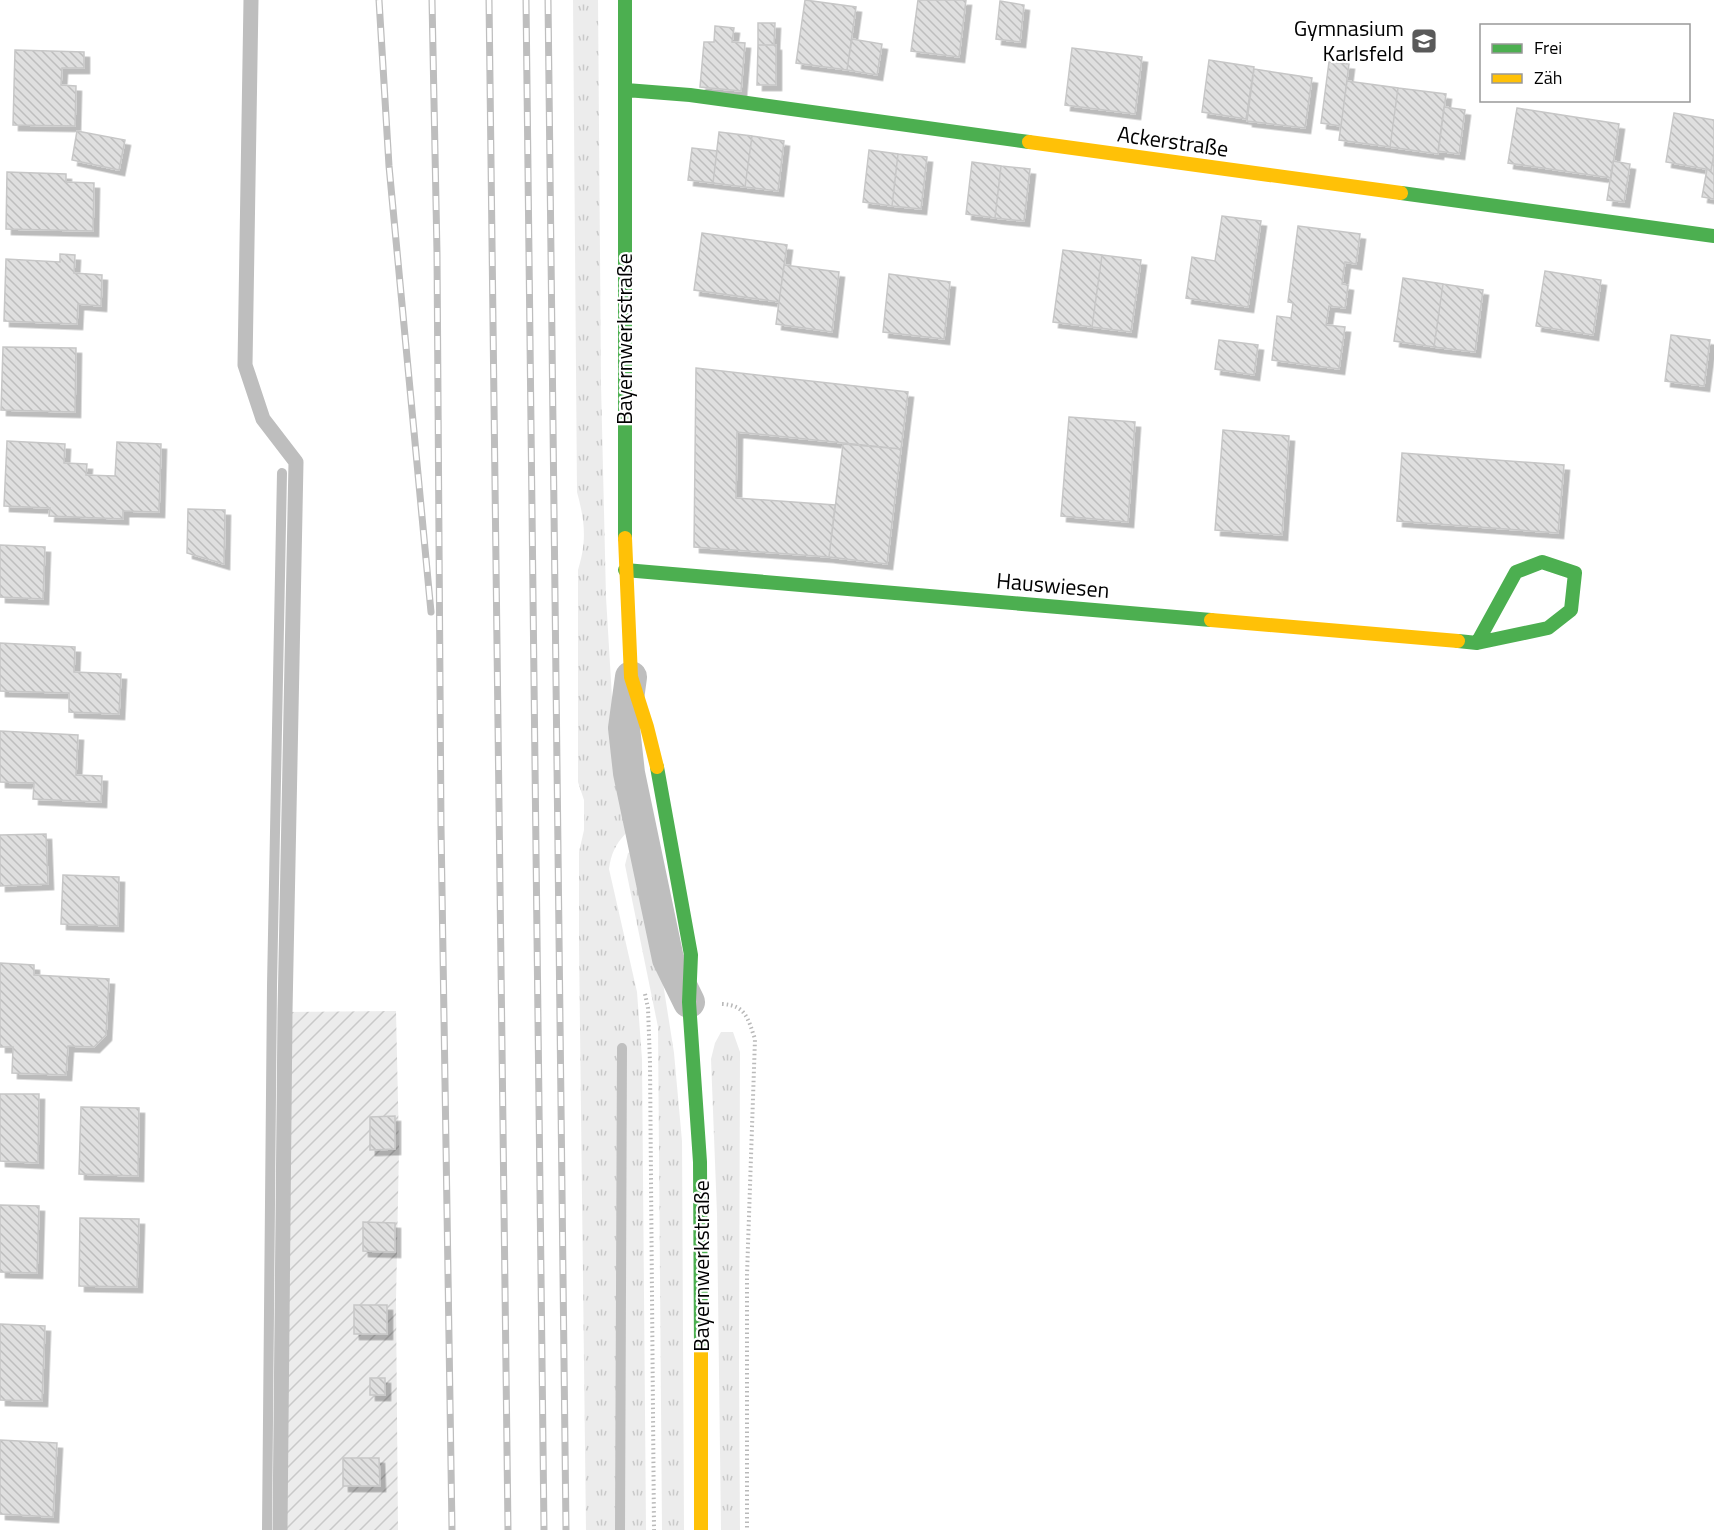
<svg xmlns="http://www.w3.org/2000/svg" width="1714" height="1530" font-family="'Titillium Web',sans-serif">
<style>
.grass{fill:url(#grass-tufts)}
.garden{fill:url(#garden-furrows)}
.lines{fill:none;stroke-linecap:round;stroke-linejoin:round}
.stream{stroke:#bfbfbf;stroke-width:10}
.building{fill:url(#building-back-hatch);stroke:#c7c7c7;stroke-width:1.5;filter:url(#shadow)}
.path{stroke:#b9b9b9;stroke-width:4;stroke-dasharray:1.5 3;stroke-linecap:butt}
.lane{stroke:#bebebe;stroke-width:15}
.street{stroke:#bebebe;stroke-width:32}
.fast{stroke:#4caf50;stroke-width:14}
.slow{stroke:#ffc107;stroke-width:14}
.rail-casing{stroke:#bebebe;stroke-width:7}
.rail{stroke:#fff;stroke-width:4.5;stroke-dasharray:14;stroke-linecap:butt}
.labels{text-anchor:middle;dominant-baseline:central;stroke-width:4.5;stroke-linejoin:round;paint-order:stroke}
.poi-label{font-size:22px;fill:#000;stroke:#fff;text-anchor:end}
.street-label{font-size:22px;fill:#000;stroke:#fff}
</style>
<defs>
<pattern id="grass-tufts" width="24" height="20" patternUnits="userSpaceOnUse" patternTransform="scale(1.5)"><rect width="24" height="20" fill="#ececec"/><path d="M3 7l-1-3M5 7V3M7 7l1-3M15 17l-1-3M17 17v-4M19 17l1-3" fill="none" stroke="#c9c9c9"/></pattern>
<pattern id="garden-furrows" width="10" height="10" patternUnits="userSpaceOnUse" patternTransform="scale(1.5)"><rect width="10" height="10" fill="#ececec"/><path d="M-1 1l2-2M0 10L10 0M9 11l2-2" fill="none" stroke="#c9c9c9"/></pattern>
<pattern id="building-back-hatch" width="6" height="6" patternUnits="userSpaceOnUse" patternTransform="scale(1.5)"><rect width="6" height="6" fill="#dfdfdf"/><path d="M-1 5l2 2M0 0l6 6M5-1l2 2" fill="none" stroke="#bebebe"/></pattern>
<filter id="shadow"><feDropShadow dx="5.5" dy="5.5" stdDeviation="0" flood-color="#0004"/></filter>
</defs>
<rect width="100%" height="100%" fill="#fff"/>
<path class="grass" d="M573 0H598L601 384 606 597 616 765 626 833C615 845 611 854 609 869L637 992 642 1059 646 1530H586L579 944V852L584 830V800L578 782V570C587 540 585 522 577 492Z
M636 850 655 932 674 1053 682 1141 684 1530H662L658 1027 625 865 628 853Z
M721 1032H733L740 1052 739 1368 740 1530H721L717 1214 711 1059 715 1043Z"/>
<path class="garden" d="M396 1011 399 1147 396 1301 398 1530H280L285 1012Z"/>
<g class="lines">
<path class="stream" d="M267 1530 272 986 282 473
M620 1530 622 1048"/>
</g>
<path class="building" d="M805 0 856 7 847 70 796 63Z
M918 0H966L959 57 911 51Z
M1000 1 1024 5 1020 42 996 39Z
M758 23H775L774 45H758Z
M715 26 734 28 732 42 745 43 741 91 700 87 704 42H714Z
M852 39 882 44 877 75 847 70Z
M758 45H776V85H757Z
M1072 48 1142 57 1135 114 1065 105Z
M15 50 84 52V68H62L61 85 76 86 75 126 13 125Z
M1209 60 1254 67 1246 119 1202 112Z
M1329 62 1349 64 1341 126 1321 123Z
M1254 69 1312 78 1305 128 1247 121Z
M1347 81 1398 88 1390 147 1339 140Z
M1398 88 1446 94 1438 154 1390 147Z
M1444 107 1465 110 1459 154 1438 151Z
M1517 108 1619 124 1611 178 1508 163Z
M1674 113 1714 120V154L1711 170 1666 162Z
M77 131 125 140 119 170 72 160Z
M719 132 752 136 745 187 713 183Z
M752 136 784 141 778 191 745 187Z
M692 148 717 151 713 183 688 180Z
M869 150 898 154 892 206 863 202Z
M898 154 927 157 921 209 892 206Z
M1714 154V199L1702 197 1707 169 1711 170Z
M1613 161 1630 164 1624 202 1607 200Z
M972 162 1001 166 995 218 966 214Z
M1001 166 1030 169 1024 221 995 218Z
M7 172 66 174V182L94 183 93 231 6 229Z
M1222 216 1261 221 1248 307 1186 298 1192 257 1215 261Z
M1298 226 1360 234 1356 264 1345 262 1342 284 1348 285 1345 308 1329 306 1326 325 1345 327 1339 369 1272 360 1277 316 1291 318 1293 303 1288 302Z
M702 233 787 245 779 302 694 290Z
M1063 250 1102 255 1092 327 1053 322Z
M60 254 75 255 74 273 102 275 101 306 78 304 77 324 4 321 6 259 60 262Z
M1102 255 1141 260 1131 332 1092 327Z
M784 265 839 272 832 332 776 324Z
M1545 271 1601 280 1593 335 1536 326Z
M889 274 950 282 944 339 883 332Z
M1403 278 1443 284 1434 347 1394 341Z
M1443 284 1483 290 1475 352 1434 347Z
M1671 335 1710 340 1704 386 1665 381Z
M1219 340 1258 345 1254 375 1215 369Z
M3 347 76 348 75 412 1 410Z
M696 368 908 392 901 449 737 432 736 498 835 505 829 557 694 547Z
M1069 417 1135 422 1128 522 1061 516Z
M1223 430 1289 436 1282 535 1215 530Z
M7 441 65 444 64 463 87 464 86 475 115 476 117 442 161 444 159 512 123 511V519L49 516 50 508 4 506Z
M843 444 901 449 887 564 829 557Z
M1402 453 1564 465 1558 533 1397 521Z
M188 509 225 510 224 564 187 553Z
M0 545 45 547 43 599 0 597Z
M0 643 75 647 74 672 121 674 119 714 69 712V693L0 691Z
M0 731 78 735 76 775 102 776 101 802 33 799 34 783 0 782Z
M46 834 48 884 0 886V835Z
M63 875 119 877 118 926 61 924Z
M0 963 34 965V975L109 979 106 1035 94 1047 68 1046 66 1075 12 1073 13 1047H0Z
M0 1094H39L38 1163 0 1161Z
M81 1107 139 1108 138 1176 79 1174Z
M395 1116V1149L370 1150V1117Z
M0 1205 39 1206 37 1273 0 1272Z
M80 1218 139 1219 137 1287 79 1286Z
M363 1222 395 1223V1252L363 1251Z
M354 1305H387V1334H354Z
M0 1324 45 1326 42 1401 0 1400Z
M370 1378H385V1395H370Z
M0 1440 57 1443 53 1517 0 1514Z
M343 1458H379L380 1486H343Z"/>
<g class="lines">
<path class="path" d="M645 994 648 1008 650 1063 654 1530
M722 1004C746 1005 748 1019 755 1039L747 1275V1530"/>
<path class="lane" d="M251 0 245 365 263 419 296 462 285 1012 280 1530"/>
<path class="street" d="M631 677 624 728 629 773 668 959 689 1002"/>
<path class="fast" d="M626 90 690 95 1029 142
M1401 193 1714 236
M625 538V0
M625 570 1211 620
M1458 641 1477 643 1548 628 1571 610 1575 573 1542 562 1516 572 1477 643
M657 767 691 955 689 1002 700 1162 701 1352"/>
<path class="slow" d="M1029 142 1401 193
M625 538 631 677 647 727 657 767
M1211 620 1458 641
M701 1352V1530"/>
<defs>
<path id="rail" d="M379 0 389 166 431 612
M432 0 437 253 441 826 452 1530
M489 0 508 1530
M526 0 544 1530
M548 0 566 1530"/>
</defs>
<use href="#rail" class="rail-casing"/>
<use href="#rail" class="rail"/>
</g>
<defs>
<symbol id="school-square" viewBox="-11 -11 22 22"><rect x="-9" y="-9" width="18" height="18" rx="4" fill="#595959" stroke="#fff"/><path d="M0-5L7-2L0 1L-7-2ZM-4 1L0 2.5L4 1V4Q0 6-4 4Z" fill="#fff"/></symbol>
</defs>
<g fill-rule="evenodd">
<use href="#school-square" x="1409" y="26" width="30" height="30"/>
</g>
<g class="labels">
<g class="poi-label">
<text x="1404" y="28">Gymnasium<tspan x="1404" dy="25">Karlsfeld</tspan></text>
</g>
<g class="street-label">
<text transform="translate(1173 141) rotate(8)">Ackerstraße</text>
<text transform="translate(624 339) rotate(-90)">Bayernwerkstraße</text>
<text transform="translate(1053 585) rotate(5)">Hauswiesen</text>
<text transform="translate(701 1266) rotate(-90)">Bayernwerkstraße</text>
</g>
</g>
<rect x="1480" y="24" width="210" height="78" fill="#ffffff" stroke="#999999" stroke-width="1.5"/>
<rect x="1492" y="44" width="30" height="9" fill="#4caf50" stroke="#999999" stroke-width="1.5"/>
<text x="1534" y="54" font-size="18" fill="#000000">Frei</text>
<rect x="1492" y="74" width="30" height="9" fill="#ffc107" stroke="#999999" stroke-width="1.5"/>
<text x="1534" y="84" font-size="18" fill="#000000">Zäh</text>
</svg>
